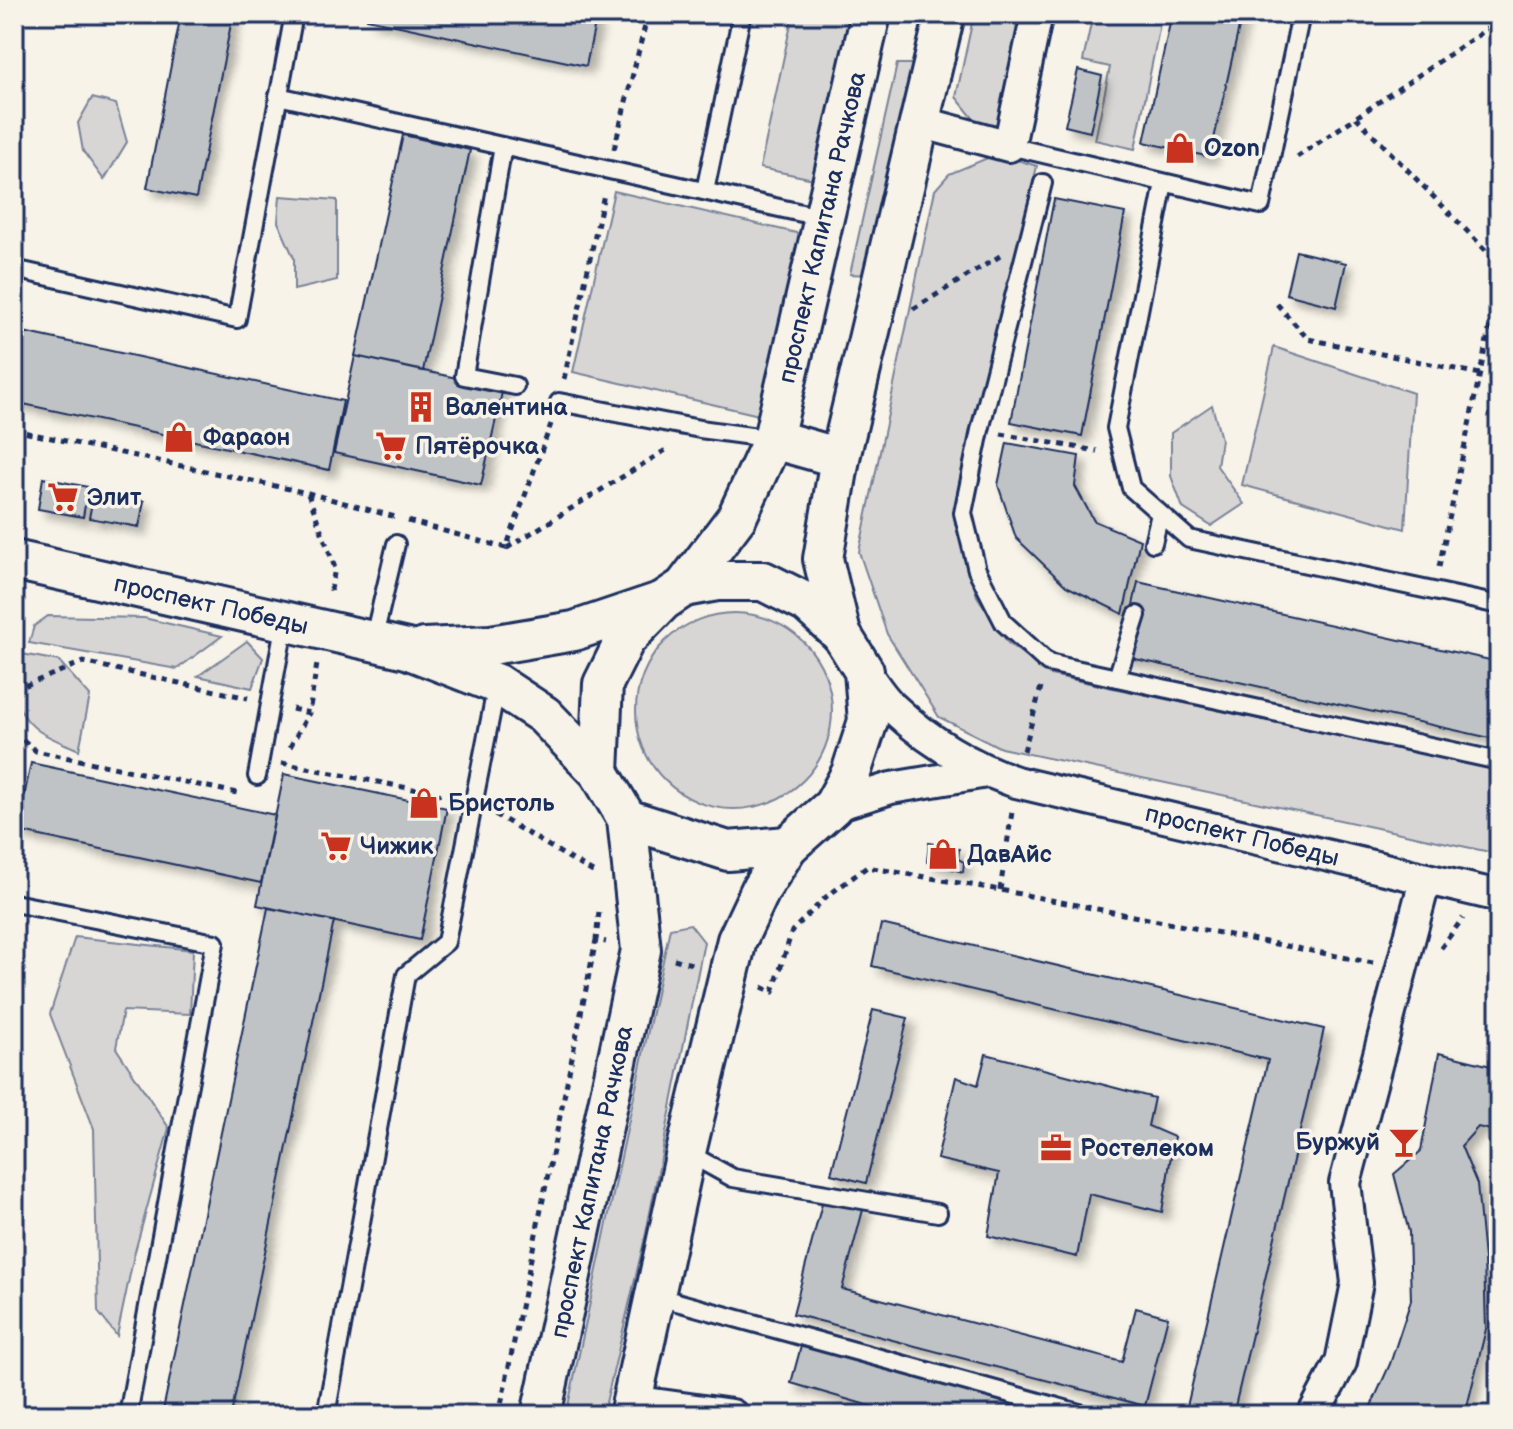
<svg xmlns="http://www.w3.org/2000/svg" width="1513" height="1429" font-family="'Balsamiq Sans',sans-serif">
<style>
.green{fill:#d7d6d4;stroke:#798299;stroke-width:2}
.building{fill:#c0c3c5;stroke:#1b2f5e;stroke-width:2;filter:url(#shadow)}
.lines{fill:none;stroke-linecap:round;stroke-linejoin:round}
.service-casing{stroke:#1b2f5e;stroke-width:22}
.minor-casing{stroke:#1b2f5e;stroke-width:36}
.tertiary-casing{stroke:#1b2f5e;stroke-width:44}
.path{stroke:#1b2f5e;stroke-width:5;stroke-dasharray:6 6;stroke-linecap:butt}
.service{stroke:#f7f3e8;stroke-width:16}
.minor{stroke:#f7f3e8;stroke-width:30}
.tertiary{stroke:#f7f3e8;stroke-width:38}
.labels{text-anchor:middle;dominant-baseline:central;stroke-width:7;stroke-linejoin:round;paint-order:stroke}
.poi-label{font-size:24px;font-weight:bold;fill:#1b2f5e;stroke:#f7f3e8;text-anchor:start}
.street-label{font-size:24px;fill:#1b2f5e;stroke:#f7f3e8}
</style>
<defs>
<filter id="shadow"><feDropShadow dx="7" dy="7" stdDeviation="4" flood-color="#0004"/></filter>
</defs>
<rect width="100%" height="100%" fill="#f7f3e8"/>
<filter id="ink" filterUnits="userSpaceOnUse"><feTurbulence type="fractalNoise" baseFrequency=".0125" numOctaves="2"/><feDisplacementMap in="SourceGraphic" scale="16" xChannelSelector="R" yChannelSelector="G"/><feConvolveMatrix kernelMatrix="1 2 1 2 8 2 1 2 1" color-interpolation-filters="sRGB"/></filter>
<g filter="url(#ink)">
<path class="green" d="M793 14H853L814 179 760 168Z
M974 14H1025L1001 128 977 123 956 97Z
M1093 14H1162L1135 149 1095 140 1110 67 1083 61Z
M897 64H915L869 275 850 274Z
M92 98 116 104 127 142 104 180 83 151 78 123Z
M997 154 1037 166 955 524 977 596 1008 643 1051 675 1499 769V854L1001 748 939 717 887 634 859 552 935 190 949 174Z
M614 191 801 234 759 415 573 372Z
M280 196 337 200V280L294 290V258L278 222Z
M1274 347 1413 393 1405 529 1242 485Z
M1212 405 1221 439 1217 466 1244 504 1211 526 1183 508 1171 476V433Z
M636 711a98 98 0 1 1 196 0a98 98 0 1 1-196 0Z
M48 616 144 618 222 636 177 669 29 643 34 626Z
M247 641 263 658 252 688 198 676Z
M22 654 59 661 90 696 79 750C66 744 51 739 39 731 15 714 5 678 22 654Z
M690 924 704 942 646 1233 603 1415H566L670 928Z
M75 937 193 950 190 1014 123 1011 116 1048 169 1128 134 1255 117 1336 98 1312 94 1129 50 1014Z"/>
<path class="building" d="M181 14H233L196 198 147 188Z
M368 14H597L586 66 367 19Z
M1172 14H1242L1210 157 1144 142Z
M1078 70 1102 76 1090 132 1065 126Z
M403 135 470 150 423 371 355 356Z
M1054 199 1125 213 1082 436 1011 422Z
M1296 251 1346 263 1336 307 1286 294Z
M14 330 343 401 329 470 14 402Z
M355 356 503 388 481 485 334 453Z
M1007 443 1079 456 1075 486 1094 521 1140 540 1123 614 1066 586 1016 538 998 485Z
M43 478 88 487 83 517 38 509Z
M94 492 144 501 139 527 89 518Z
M1138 582 1499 662V740L1122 656Z
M31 763 275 815 261 883 17 831Z
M284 774 447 808 420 940 257 905Z
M929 843 959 849 958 859 964 862 963 872 927 862Z
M268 908 334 921 231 1415H162Z
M881 924 1324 1029 1233 1415H1185L1268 1060 872 966Z
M873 1010 908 1018 866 1183 831 1174Z
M1439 1053 1499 1068V1132L1478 1127 1461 1146 1477 1184 1484 1259 1486 1329 1465 1415H1367L1390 1364 1411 1300 1409 1232 1394 1174 1421 1151Z
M986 1054 1154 1098 1148 1126 1174 1137 1162 1212 1089 1194 1077 1257 988 1236 999 1173 937 1159 956 1077 978 1085Z
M824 1196 864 1206 842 1289 1122 1362 1136 1308 1168 1317 1145 1406 793 1314Z
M803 1339 1061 1415H901L791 1383Z"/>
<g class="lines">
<defs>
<path id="service" d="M278 96 824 218
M503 146 464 376 515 386
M1009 146 1261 205 1301 14
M1043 183 980 430 963 513 977 570 1004 623 1048 663 1499 761
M1164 183 1116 428 1131 488 1189 539 1499 605
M705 191 742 14
M14 269 237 319 294 14
M559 402 700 429 773 439
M1153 543 1160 514
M373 641 396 544
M1117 678 1137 615
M257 776 285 621
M14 903 215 943 128 1415
M686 1152 733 1178 938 1213
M655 1296 1087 1415
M326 1415 406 975 446 942 497 684"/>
<g id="minor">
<path d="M920 122 1009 146 1037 14"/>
<path id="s1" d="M864 671C873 683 881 697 892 707 927 740 970 766 1016 782L1499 896"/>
<path d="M833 806 891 788 987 772"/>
<path d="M632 1401 732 1415"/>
<path d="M1313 1415 1341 1362 1357 1283 1345 1183 1425 880"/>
</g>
<g id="tertiary">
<path d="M773 439 840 458"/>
<path id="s2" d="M14 560 407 649 497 684 544 715 599 772 627 819 641 950 541 1415"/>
<path d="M841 634 823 559 840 458 945 14"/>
<path d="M424 648 491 645 574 631 657 603"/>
<path id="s3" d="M599 772 603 684 625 640 663 601 684 587 737 517 773 439 871 14"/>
<path d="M627 819 728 851 788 846"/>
<path d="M629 1415 686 1152 737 940 761 889 788 846 833 806 851 773 868 721 864 671 841 634 807 603 763 581H717L684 587"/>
</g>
</defs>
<use href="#service" class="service-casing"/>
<use href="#minor" class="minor-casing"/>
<use href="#tertiary" class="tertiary-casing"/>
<path class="path" d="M1356 117 1499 264
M614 149 648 14
M1297 157 1499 21
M1277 304 1308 339 1480 374
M913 309 1000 256
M564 379 604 194
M14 430 308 493 399 518
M1001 434 1097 451
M308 494 335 568 330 595
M408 521 506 548 551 424
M507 548 669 448
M1439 567 1499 283
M14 690 83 662 248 698
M292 709 309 713 317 664
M14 732 36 751 237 793
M290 747 309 713
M1024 751 1042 683
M282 763 453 797
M495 814 596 874
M1000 890 1012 812
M599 912 596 940 606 942
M1441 948 1463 918
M674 959 695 965
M762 987 773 992 792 931 826 897 867 867 1000 890 1373 963
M499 1415 596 940"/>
<use href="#service" class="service"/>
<use href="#minor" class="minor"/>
<use href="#tertiary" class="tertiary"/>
</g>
</g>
<defs>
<symbol id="shop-bare" viewBox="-9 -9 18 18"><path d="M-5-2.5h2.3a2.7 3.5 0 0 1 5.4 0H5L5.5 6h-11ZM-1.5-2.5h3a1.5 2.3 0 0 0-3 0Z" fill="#c8321e" stroke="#f7f3e8" stroke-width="2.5" paint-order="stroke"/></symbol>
<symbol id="building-bare" viewBox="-9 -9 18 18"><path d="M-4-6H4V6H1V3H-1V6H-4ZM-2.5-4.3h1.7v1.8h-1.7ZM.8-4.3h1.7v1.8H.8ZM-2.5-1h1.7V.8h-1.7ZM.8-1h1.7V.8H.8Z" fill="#c8321e" stroke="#f7f3e8" stroke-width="2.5" paint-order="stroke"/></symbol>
<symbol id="supermarket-bare" viewBox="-9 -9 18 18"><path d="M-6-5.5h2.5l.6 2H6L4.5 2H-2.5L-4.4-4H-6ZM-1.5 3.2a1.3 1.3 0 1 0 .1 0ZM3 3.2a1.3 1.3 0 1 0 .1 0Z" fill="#c8321e" stroke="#f7f3e8" stroke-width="2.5" paint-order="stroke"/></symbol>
<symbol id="bar-bare" viewBox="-9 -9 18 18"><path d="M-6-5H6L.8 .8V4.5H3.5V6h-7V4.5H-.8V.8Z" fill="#c8321e" stroke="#f7f3e8" stroke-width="2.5" paint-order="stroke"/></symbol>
<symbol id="office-bare" viewBox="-9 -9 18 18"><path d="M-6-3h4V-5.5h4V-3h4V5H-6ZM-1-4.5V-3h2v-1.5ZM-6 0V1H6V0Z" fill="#c8321e" stroke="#f7f3e8" stroke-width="2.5" paint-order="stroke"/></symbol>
</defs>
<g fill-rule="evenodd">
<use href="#shop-bare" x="1158" y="126" width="44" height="44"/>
<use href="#building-bare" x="399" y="385" width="44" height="44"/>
<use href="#shop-bare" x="157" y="415" width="44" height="44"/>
<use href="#supermarket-bare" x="369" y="424" width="44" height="44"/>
<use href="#supermarket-bare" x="41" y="475" width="44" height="44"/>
<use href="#shop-bare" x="402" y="781" width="44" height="44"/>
<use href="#supermarket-bare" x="314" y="824" width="44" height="44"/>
<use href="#shop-bare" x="921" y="832" width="44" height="44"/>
<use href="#bar-bare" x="1382" y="1120" width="44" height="44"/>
<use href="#office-bare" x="1034" y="1126" width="44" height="44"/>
</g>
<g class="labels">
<g class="poi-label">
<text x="1204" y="148">Ozon</text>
<text x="445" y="407">Валентина</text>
<text x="203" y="437">Фараон</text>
<text x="415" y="446">Пятёрочка</text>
<text x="87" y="497">Элит</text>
<text x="448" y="803">Бристоль</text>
<text x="360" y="846">Чижик</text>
<text x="967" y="854">ДавАйс</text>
<text x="1380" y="1142" text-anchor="end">Буржуй</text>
<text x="1080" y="1148">Ростелеком</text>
</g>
<g class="street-label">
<text stroke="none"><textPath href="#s3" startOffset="608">проспект Капитана Рачкова</textPath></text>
<text stroke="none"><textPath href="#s2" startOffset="202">проспект Победы</textPath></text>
<text stroke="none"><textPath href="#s1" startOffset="424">проспект Победы</textPath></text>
<text transform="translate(592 1182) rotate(-78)">проспект Капитана Рачкова</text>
</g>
</g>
<rect width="1513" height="1429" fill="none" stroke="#f7f3e8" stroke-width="48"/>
<rect x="24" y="24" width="1465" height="1381" fill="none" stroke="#1b2f5e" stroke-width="3" filter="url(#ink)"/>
</svg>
